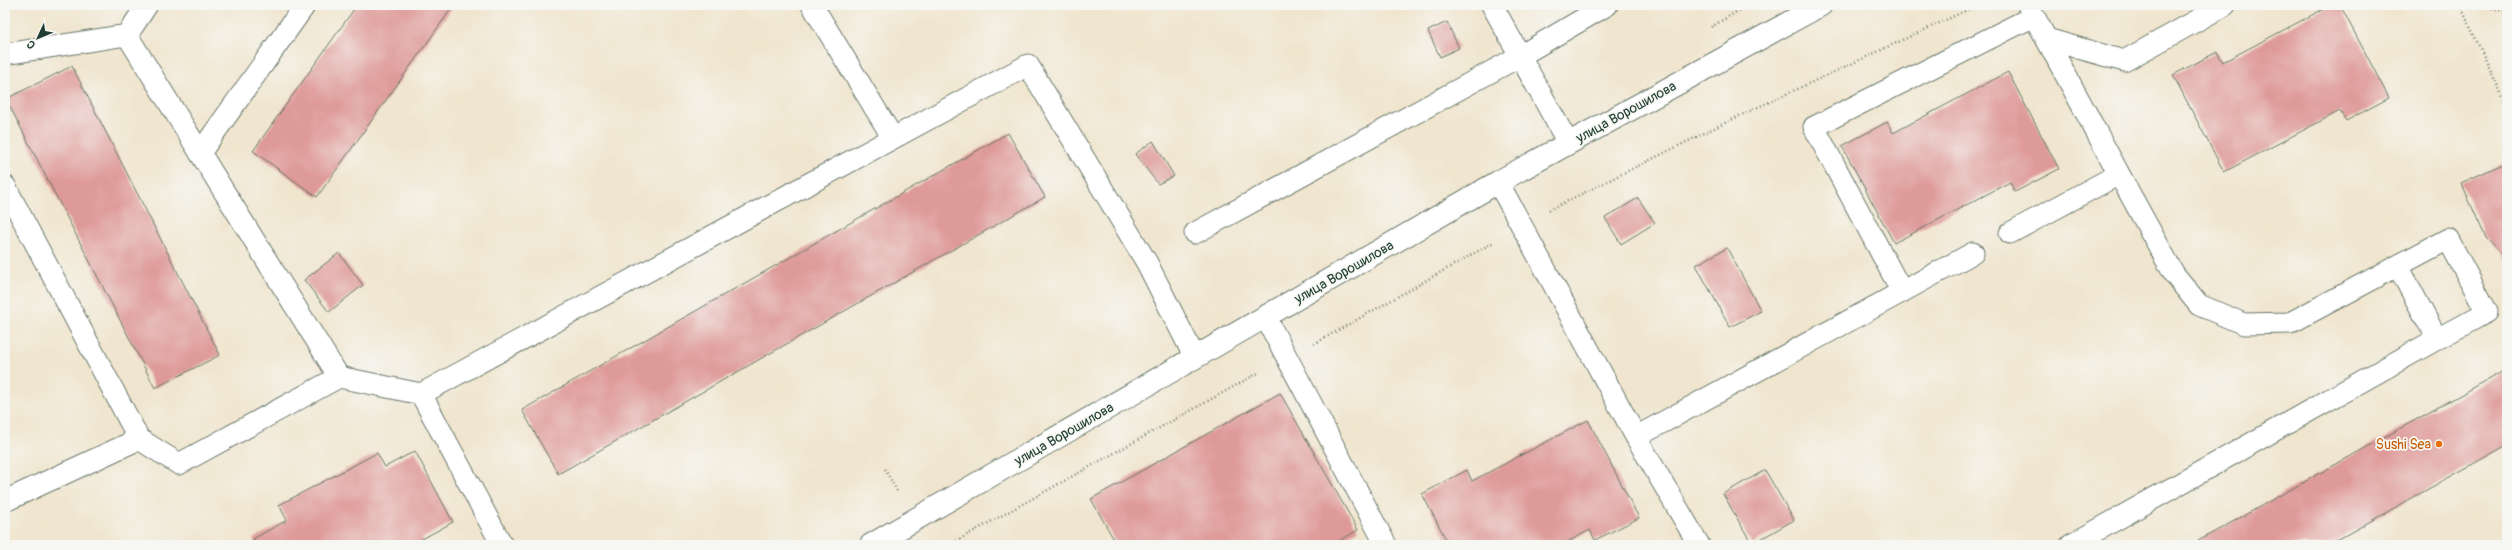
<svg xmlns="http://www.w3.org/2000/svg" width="2512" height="550" font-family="Pangolin,sans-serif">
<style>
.building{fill:#de9a98}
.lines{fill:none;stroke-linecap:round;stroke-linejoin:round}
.service-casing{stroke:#68786a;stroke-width:23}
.minor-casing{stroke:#68786a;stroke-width:24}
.path{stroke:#68786a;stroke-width:2.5;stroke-dasharray:1 3;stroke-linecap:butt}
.service{stroke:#fff;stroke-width:21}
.minor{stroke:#fff;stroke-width:22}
.food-dot{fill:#e8710a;stroke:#f6f6f2;stroke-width:1.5}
.labels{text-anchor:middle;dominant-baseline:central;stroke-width:3.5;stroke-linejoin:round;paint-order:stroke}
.street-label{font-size:14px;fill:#1f3d34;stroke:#f6f6f2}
.food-label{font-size:14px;fill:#c56008;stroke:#f6f6f2;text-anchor:end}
</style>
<rect width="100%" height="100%" fill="#f6f6f2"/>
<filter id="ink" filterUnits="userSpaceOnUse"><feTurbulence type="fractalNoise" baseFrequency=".025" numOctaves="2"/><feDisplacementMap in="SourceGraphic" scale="8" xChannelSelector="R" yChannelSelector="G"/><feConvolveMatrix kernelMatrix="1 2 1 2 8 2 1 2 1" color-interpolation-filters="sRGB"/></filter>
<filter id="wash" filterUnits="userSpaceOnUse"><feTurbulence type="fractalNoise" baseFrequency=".012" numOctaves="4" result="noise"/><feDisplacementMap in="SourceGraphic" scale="16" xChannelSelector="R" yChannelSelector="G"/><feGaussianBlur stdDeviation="0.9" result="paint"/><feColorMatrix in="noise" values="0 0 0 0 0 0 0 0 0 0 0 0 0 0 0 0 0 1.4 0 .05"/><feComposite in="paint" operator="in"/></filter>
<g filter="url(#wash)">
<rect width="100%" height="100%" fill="#f0e5ce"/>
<g id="blocks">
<path class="building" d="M357 5H454L317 197 253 151Z
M2331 5H2340L2389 98 2346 121 2340 111 2224 172 2173 75 2217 52 2223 62Z
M1447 22 1459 48 1440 57 1428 31Z
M72 66 220 355 155 388 6 99Z
M2008 72 2059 169 2015 192 2010 182 1894 243 1842 146 1887 122 1893 133Z
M1008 133 1045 197 558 474 522 410Z
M1153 141 1174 176 1158 184 1135 154Z
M2507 162V260L2486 238 2461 183Z
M1638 198 1655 223 1621 244 1605 218Z
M1727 248 1761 311 1730 327 1696 265Z
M339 253 363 285 329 312 304 280Z
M2507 369V445L2328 545H2191Z
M1280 393 1358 530 1332 545H1117L1091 499Z
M1588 420 1639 518 1595 540 1590 530 1562 545H1449L1422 494 1467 470 1472 481Z
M415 451 453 522 422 539 425 545H256L253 539 287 520 279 505 377 453 385 467Z
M1765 470 1794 520 1752 544 1723 494Z"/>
</g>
</g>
<g filter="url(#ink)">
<use href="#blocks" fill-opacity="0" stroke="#68786a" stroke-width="1"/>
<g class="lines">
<defs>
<path id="service" d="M812 5 893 138
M1492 5 1568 143
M127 35 147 5
M2047 39 2124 61 2225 5
M5 54 127 35 339 377
M200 153 305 5
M2119 174 2174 274 2199 305 2244 324 2290 323 2448 239 2487 312 2437 339 2398 266
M1498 182 1636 437 1699 545
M5 186 139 439
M1195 233 1520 56 1607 5
M2010 233 2119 174 2028 5
M1902 292 1814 127 2034 16
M1266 318 1386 545
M421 394 502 545
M1636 437 1973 253
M5 501 139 439 179 464 339 377 421 394 1028 65 1147 263 1195 358
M2071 545 2437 339"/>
<path id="minor" d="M871 545 1498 182 1821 5"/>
</defs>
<use href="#service" class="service-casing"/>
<use href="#minor" class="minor-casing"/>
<path class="path" d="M2460 5 2507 106
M2480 5 2507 12
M1711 27 1748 5
M1549 210 1739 116 1978 5
M1314 344 1494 242
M885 469 898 493
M949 545 1260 372"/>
<use href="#service" class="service"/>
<use href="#minor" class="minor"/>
</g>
</g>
<circle class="food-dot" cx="2439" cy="444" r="4"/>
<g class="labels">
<g class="street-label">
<text transform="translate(1626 112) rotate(-29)">улица Ворошилова</text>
<text transform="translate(1344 272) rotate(-30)">улица Ворошилова</text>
<text transform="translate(1064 434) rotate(-30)">улица Ворошилова</text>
</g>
<g class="food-label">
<text x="2431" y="444">Sushi Sea</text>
</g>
</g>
<rect width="2512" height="550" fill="none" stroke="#f6f6f2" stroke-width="20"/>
<g transform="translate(38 38) rotate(226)" stroke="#f6f6f2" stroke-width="3" paint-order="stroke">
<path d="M0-3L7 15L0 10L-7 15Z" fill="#1f3d34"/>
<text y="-6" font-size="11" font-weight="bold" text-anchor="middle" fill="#1f3d34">С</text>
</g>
</svg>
